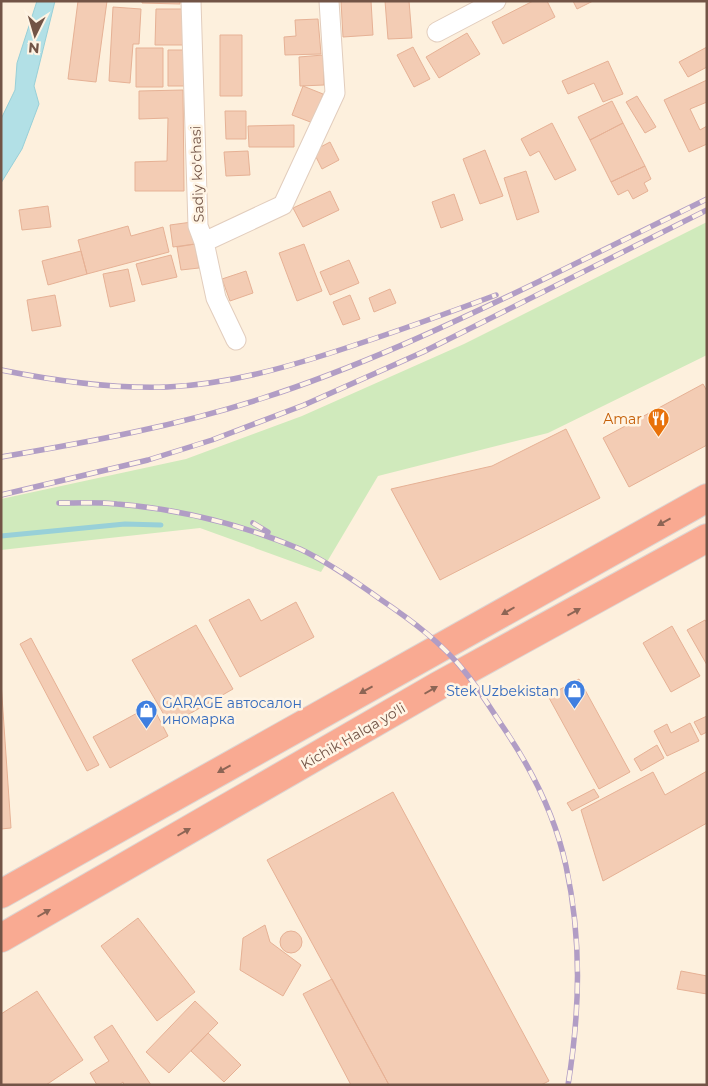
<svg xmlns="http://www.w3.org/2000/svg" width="708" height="1086" font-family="Montserrat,sans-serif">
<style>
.green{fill:#d0eabc}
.water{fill:#b2e0e6;stroke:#98d0d8}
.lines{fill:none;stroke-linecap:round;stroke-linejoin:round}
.stream{stroke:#98d0d8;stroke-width:5}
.building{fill:#f3ccb4;stroke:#e6b195}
.street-casing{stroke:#e2cdbd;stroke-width:21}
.highway-casing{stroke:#ddd6d3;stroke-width:30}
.street{stroke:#fff;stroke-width:19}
.highway{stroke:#f9aa92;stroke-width:28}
.rail-casing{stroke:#b19dc5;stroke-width:5.5}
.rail{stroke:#fff4e4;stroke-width:4;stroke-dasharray:11;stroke-linecap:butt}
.oneway{fill:#8d6555}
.labels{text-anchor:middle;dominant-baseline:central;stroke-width:5;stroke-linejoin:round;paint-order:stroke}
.street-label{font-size:14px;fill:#725446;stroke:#fff4e4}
.food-label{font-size:14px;fill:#c56008;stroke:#fff4e4;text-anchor:end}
.shop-label{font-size:14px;fill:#366cbe;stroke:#fff4e4;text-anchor:end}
</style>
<rect width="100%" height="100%" fill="#fdf0dd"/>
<path class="green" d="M707 222V355L548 433 378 476 321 572 200 528 1 550V499L186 459 302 416 464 344Z"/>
<path class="water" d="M37 1H55L34 86 39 104 22 149 1 183V119L15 90 17 63Z"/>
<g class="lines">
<path class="stream" d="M1 536 125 524 161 525"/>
</g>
<path class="building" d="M78 1H107L96 82 68 79Z
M142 1H180V4L142 3Z
M341 1H371L373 35 343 37Z
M385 1H409L412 38 388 39Z
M533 1H547L555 17 503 44 492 22Z
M573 1H593L577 9Z
M113 7 141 9 139 44H133L130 83 109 81Z
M156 9H184L183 45H155Z
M318 19 321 54 285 55 284 37 296 36 295 20Z
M467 33 480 54 439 78 426 57Z
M220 35H242V96H220Z
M413 47 430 79 414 87 397 55Z
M707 47V67L688 77 679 62Z
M136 48H163V87H136Z
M168 50H185L184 86H168Z
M323 55 324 85 300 86 299 57Z
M608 61 623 94 603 102 594 83 568 94 562 81Z
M707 80V102L690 109 700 130 707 126V144L689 152 664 100Z
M303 86 323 94 313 123 292 115Z
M183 90 184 191H135V162L167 161 168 118 139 119V91Z
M637 96 656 127 645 133 626 102Z
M612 101 623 123 590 140 578 117Z
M225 111H246V139H226Z
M552 123 576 170 555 180 539 151 530 156 521 139Z
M623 123 645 166 611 182 590 140Z
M294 125V147H249L248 126Z
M330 142 339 160 322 169 313 151Z
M485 150 503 196 480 204 463 159Z
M248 151 250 175 226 176 224 152Z
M645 166 651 179 644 183 648 191 633 199 628 190 618 195 611 182Z
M526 171 539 212 517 220 504 178Z
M330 191 339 210 303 227 293 208Z
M454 194 463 220 441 228 432 202Z
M48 206 51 227 22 230 19 210Z
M192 222 195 244 173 247 170 225Z
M128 226 131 236 163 227 169 252 87 274 78 240Z
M195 244 199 268 181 270 177 247Z
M304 244 322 291 297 301 279 253Z
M81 251 87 274 48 285 42 261Z
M171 255 177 277 142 285 136 264Z
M349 260 359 283 330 295 320 272Z
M128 269 135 301 110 307 103 274Z
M246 271 253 293 230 301 222 279Z
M390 289 396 303 374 312 369 298Z
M55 295 61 326 32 331 27 300Z
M350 295 360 319 343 325 333 302Z
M703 384 707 391V445L629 487 603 438Z
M566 429 600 498 440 580 391 489 492 466Z
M249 599 261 621 296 602 314 637 240 677 209 620Z
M705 620 707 623V665L687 630Z
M196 625 233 689 170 725 132 660Z
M672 626 700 676 671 692 643 643Z
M31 638 99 765 87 771 20 644Z
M579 679 630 772 599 789 548 696Z
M1 682 11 828 1 829Z
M152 705 168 736 110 768 93 737Z
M707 716V732L701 735 694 722Z
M690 723 699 741 667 756 654 731 667 724 671 733Z
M657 745 664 758 641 771 634 759Z
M707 771V823L603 881 581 810 653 772 665 795Z
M594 789 599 797 572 811 567 803Z
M393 792 549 1081 541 1085H389L267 860Z
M138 918 195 992 157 1021 101 946Z
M265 925 270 942 301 965 283 996 240 970 243 938Z
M280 942a11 11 0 1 1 22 0a11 11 0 1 1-22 0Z
M681 971 707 976V994L677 989Z
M332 979 389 1085H351L303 994Z
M37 991 83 1060 46 1085H1V1014Z
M195 1001 218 1023 169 1073 146 1052Z
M112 1025 151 1085H124L123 1082 119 1085H97L90 1073 109 1061 94 1037Z
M208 1033 241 1065 224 1082 191 1051Z"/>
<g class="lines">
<defs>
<path id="street" d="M191 1 198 226 204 242 216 298 236 340
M437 32 496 1
M204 242 283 205 335 93 329 1"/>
<path id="highway" d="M1 894 707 498
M1 938 438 686 707 538"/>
</defs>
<use href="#street" class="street-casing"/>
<use href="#highway" class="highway-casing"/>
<use href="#street" class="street"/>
<use href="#highway" class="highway"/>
<defs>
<path id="rail" d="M1 370C56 381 112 389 167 387 231 384 292 366 352 346 401 330 448 313 496 295
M1 457C89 442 176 426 260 399 357 368 449 325 540 281 595 254 651 227 707 199
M1 495 148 460 212 440 304 405 423 352 707 210
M59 503C78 503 98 502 117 504 179 509 243 525 300 549 328 562 355 581 380 599 411 620 442 643 465 672 478 688 489 706 501 724 530 766 555 815 566 866 582 940 580 1011 568 1085
M253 523 268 532"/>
</defs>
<use href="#rail" class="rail-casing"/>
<use href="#rail" class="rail"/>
</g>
<defs><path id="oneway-solid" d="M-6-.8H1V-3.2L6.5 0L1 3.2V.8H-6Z" transform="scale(1.25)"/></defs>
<g class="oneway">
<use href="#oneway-solid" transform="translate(664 522) rotate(151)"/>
<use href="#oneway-solid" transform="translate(508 611) rotate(150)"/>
<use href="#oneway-solid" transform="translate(574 612) rotate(-29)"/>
<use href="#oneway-solid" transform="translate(366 690) rotate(151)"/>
<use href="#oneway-solid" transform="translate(431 690) rotate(-30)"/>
<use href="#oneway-solid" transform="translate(224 769) rotate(151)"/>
<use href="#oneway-solid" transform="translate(184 832) rotate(-30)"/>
<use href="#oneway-solid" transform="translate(44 913) rotate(-30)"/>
</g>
<defs>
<symbol id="restaurant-pin" viewBox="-11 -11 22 30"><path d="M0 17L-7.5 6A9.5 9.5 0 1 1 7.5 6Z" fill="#e8710a" stroke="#fff4e4"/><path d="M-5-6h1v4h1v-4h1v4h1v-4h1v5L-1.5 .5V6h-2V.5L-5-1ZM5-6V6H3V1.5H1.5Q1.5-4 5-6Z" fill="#fff"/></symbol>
<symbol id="shop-pin" viewBox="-11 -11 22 30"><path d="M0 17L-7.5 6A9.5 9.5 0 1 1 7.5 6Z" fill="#3f7fe0" stroke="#fff4e4"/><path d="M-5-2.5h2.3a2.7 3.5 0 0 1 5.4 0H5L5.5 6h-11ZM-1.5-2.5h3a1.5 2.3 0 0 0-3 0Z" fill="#fff"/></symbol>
</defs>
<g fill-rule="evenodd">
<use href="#restaurant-pin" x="646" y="406" width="25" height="34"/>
<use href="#shop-pin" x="562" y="678" width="25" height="34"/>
<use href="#shop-pin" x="134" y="698" width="25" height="34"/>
</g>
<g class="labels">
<g class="street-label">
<text transform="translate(197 174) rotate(-92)">Sadiy ko'chasi</text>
<text transform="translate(353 736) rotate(-30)">Kichik Halqa yo'li</text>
</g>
<g class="food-label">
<text x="642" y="419">Amar</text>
</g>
<g class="shop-label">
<text x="559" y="691">Stek Uzbekistan</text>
<text x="162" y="703" text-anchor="start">GARAGE автосалон<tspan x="162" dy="16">иномарка</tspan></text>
</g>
</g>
<rect width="708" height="1086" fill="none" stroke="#725446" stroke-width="5"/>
<g transform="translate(35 35) rotate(185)" stroke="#fff4e4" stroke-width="4" paint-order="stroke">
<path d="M0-4L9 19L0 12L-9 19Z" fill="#725446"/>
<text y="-8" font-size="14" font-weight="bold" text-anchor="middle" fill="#725446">N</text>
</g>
</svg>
